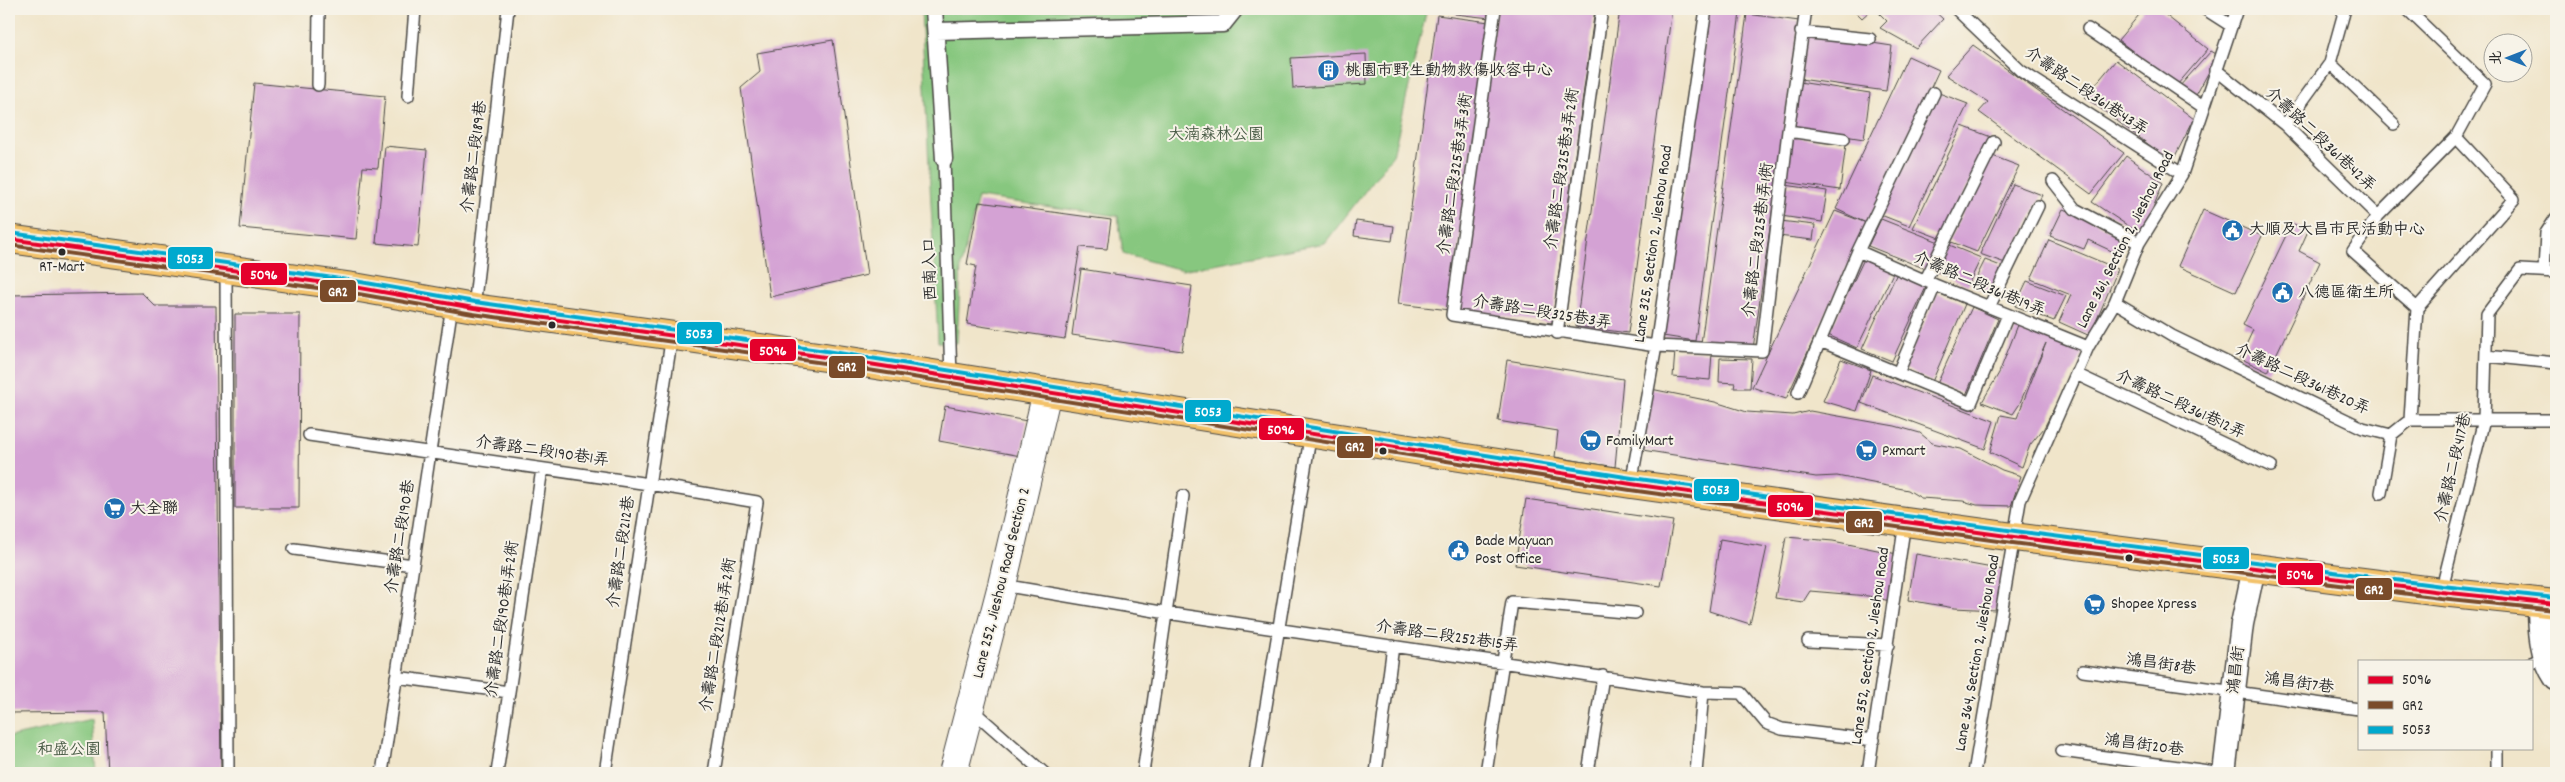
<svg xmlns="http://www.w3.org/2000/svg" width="2565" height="782" font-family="Dekko,'LXGW WenKai TC',sans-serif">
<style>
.green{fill:#87c77f;stroke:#597955}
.building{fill:#d4a2d4}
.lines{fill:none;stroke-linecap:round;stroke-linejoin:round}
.service-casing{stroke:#494743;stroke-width:14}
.pedestrian-casing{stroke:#494743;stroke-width:19}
.minor-casing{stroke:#494743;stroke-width:25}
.tertiary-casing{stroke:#494743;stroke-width:30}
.primary-casing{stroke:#494743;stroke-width:30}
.service{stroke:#fff;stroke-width:11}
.pedestrian{stroke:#fff;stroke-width:16}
.minor{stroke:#fff;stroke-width:22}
.tertiary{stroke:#fff;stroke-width:28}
.primary{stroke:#f3c26a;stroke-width:28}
.bus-1-casing{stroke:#f7f3e8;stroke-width:8}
.bus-2-casing{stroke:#f7f3e8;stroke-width:8}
.bus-3-casing{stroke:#f7f3e8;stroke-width:8}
.bus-1{stroke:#e4002b;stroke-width:4}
.bus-2{stroke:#7a4b2a;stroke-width:4}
.bus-3{stroke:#00a9ce;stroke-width:4}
.bus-dot{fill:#2b2b2b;stroke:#f7f3e8;stroke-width:2}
.labels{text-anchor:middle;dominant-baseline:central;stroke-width:4;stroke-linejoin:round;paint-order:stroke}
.bus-label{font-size:15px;fill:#2b2b2b;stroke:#f7f3e8}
.poi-label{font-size:16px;fill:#2b2b2b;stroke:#f7f3e8;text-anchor:start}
.street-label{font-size:16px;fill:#2b2b2b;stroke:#f7f3e8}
.park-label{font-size:16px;fill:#475a44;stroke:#f7f3e8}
.line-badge{stroke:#f7f3e8;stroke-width:2}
.badge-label{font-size:14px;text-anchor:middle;font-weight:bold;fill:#fff}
</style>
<rect width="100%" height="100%" fill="#f7f3e8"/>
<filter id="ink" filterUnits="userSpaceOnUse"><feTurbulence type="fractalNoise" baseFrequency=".02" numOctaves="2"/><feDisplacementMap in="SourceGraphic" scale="10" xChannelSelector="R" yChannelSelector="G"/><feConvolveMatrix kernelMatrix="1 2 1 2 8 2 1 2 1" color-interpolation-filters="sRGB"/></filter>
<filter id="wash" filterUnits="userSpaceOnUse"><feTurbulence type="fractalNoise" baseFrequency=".0096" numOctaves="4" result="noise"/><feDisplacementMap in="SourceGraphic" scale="20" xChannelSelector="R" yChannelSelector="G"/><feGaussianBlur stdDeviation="1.12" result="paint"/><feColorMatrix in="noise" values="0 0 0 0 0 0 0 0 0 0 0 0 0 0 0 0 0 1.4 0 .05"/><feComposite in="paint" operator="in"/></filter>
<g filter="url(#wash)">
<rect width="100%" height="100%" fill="#f0e5ca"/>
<path class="green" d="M921 9H1427L1393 155 1325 243 1182 270 1123 254 1118 216 978 197 961 266 957 343 938 342Z
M92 719 96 773H9V737Z"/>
<g id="blocks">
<path class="building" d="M953 9H987V12L954 13Z
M1184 9H1202V11H1184Z
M1455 9H1491L1490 18 1455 14Z
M1497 9H1595L1552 323 1455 311Z
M1620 9H1672L1628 333 1576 326Z
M1708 9 1740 13 1695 341 1663 336Z
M1853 9H1872L1862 18Z
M1875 9H1932L1943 19 1916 48 1880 28 1887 21Z
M2144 9H2158L2208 49 2177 85 2118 40Z
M1747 14 1799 21 1753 349 1701 343Z
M1437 15 1489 22 1450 310 1398 304Z
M1806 33 1892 46 1886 91 1800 79Z
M833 40 867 275 770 297 741 88 760 72 757 53Z
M1973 45 2124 153 2091 194 1979 112 1988 102 1946 75Z
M2211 51 2218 55 2194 99 2179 87Z
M1366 54 1367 84 1293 88 1291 58Z
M1908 56 1939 70 1786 399 1752 387 1835 211 1864 222 1836 209Z
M2116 60 2194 119 2172 162 2085 97Z
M1799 82 1870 93 1864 139 1792 128Z
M254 83 385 96 378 168 363 167 356 239 240 228Z
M1939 93 1968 104 1909 226 1881 215Z
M1962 126 1991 137 1942 239 1913 228Z
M1792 136 1846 144 1840 190 1785 182Z
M385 146 427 150 418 247 376 243Z
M1990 155 2019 166 1977 252 1949 241Z
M2126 156 2163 183 2142 235 2092 202Z
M2013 184 2042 195 2008 264 1980 254Z
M1785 185 1827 191 1822 222 1781 216Z
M979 202 1111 220 1107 249 1080 247 1065 339 967 324 976 266 967 264Z
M2063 209 2096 222 2124 241 2118 254 2088 240 2084 249 2050 236Z
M2203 210 2262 236 2236 292 2178 266Z
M1881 219 1939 242 1926 269 1868 246Z
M1356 221 1394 226 1392 241 1354 236Z
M1780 221 1815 225 1813 240 1778 236Z
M2292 223 2308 231 2299 251 2320 262 2268 372 2240 358 2253 330 2243 325Z
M2049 240 2118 269 2090 336 2059 322 2071 295 2031 279Z
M1947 244 1981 258 1968 285 1935 271Z
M1865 257 1894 271 1857 348 1828 335Z
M1985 260 2006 268 1993 295 1972 286Z
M1081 269 1192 286 1182 351 1072 335Z
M1898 271 1927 285 1892 361 1862 349Z
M2027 281 2066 296 2054 321 2015 306Z
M142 293 155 306H216L221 773H108L105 712 9 713V295Z
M1938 293 1965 304 1932 382 1904 368Z
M1972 307 1998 319 1966 395 1937 384Z
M235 314H300L299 508H235Z
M2018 325 2084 350 2044 428 2030 445 2022 467 1990 452 2001 415 2017 418 2046 343 2019 405 2013 414 1982 402 1999 373Z
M1675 351 1712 353 1710 380 1673 377Z
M1720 358 1752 359 1750 388H1734L1735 383 1719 382Z
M1841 359 1871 370 1857 411 1823 401Z
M1507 360 1623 379 1615 467 1555 457 1558 431 1498 421Z
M1872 375 1994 421 1985 449 1861 403Z
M1651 389 1715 402 1747 412 1793 415 1810 411 1895 426 1920 433 1932 443 1961 449 2002 470 2021 476 2011 506 1977 505 1963 501 1921 498 1908 490 1837 476 1816 477 1642 450Z
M945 406 1027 421 1021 456 939 441Z
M1526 499 1673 521 1661 586 1515 565Z
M1786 537 1833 541 1897 554 1890 601 1868 596 1810 591 1803 602 1775 598Z
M1720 539 1767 547 1750 624 1709 611Z
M1916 554 2003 570 1996 610 1954 608 1908 600Z"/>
</g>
</g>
<g filter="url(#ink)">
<use href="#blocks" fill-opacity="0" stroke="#494743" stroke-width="1"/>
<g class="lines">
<defs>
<path id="service" d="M1495 9 1452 315 1656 346 1762 351 1788 131 1806 9
M1956 9 2021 71 2182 174
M2205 9 2230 25
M2088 29 2203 107
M1801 32 1870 39
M2330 63 2394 124
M2216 70 2285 125 2378 216 2353 251 2417 308
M318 85 319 9
M408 96 415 9
M2285 125 2330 63 2345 9
M1788 131 1844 139
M944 159 951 377
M2053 181 2075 209 2139 243
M2378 216 2456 137 2485 84 2407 9
M1858 251 1935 285 2088 347
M226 270 228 773
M2544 271 2546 233 2556 218
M1925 281 1994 142
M2115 302 2172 336 2363 428 2391 435 2410 420H2556
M1989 307 2038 206
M474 308 508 9
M1557 333 1602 9
M1820 341 1971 403 2008 315
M2486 356 2556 363
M1898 373 1935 285
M2076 374 2271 466
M1798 393 1858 251 1934 93
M2410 420 2417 308 2514 199 2456 137
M309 435 649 484 757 502 714 773
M1631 484 1656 346 1706 9
M2381 493 2391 435
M294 549 413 565
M1002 585 1167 613 1703 692 1741 693 1766 723 1782 729 1874 740
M2441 592 2484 420 2487 314 2520 270 2556 272
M1808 641 1888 645
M2531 663 2546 657
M2083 671 2359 709
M396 677 509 692
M971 709 1044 773
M2497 748V773
M2061 751 2223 773
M382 773 452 305
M497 773 542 469
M605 773 672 335
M1143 773 1183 496
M1255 773 1311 432
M1376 773 1393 646
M1486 773 1512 602 1635 613
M1588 773 1603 676
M1696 773 1703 692
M1868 773 1905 522
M1974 773 2020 501 2088 347 2115 302 2139 243 2182 174 2237 9"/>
<path id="pedestrian" d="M934 9 944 159
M936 31 1223 24 1235 9"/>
<path id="minor" d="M2539 602C2539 629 2540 656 2556 679
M2224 773 2242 624 2254 568"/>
<path id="tertiary" d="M953 773 1002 585 1047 392"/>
<path id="primary" d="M9 239 354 287 474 308 825 357 1631 484 2014 537 2441 592 2556 604"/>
</defs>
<use href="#service" class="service-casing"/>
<use href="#pedestrian" class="pedestrian-casing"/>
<use href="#minor" class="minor-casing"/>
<use href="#tertiary" class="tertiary-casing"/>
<use href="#primary" class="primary-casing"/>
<use href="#service" class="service"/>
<use href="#pedestrian" class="pedestrian"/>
<use href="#minor" class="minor"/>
<use href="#tertiary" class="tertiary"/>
<use href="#primary" class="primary"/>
<defs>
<path id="bus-1" d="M9 239 354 287 474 308 825 357 1631 484 2014 537 2441 592 2556 604"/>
<path id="bus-2" d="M9 245 353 293 473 314 824 363 1630 490 2013 543 2440 598 2555 610"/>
<path id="bus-3" d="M10 233 355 281 475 302 826 351 1632 478 2015 531 2442 586 2556 598"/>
</defs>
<use href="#bus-1" class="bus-1-casing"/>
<use href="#bus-2" class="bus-2-casing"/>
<use href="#bus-3" class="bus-3-casing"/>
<use href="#bus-1" class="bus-1"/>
<use href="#bus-2" class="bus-2"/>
<use href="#bus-3" class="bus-3"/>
</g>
</g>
<defs>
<symbol id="building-disc" viewBox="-11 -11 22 22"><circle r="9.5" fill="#1f6fb2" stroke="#f7f3e8"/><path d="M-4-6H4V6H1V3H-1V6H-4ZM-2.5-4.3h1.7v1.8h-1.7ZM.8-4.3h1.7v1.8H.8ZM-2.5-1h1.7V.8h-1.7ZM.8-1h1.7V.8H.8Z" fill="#fff"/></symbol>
<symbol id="civic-disc" viewBox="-11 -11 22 22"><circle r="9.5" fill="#1f6fb2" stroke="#f7f3e8"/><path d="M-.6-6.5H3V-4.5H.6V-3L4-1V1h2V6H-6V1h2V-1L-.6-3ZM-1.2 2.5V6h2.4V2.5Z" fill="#fff"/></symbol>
<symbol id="supermarket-disc" viewBox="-11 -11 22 22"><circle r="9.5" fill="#1f6fb2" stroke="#f7f3e8"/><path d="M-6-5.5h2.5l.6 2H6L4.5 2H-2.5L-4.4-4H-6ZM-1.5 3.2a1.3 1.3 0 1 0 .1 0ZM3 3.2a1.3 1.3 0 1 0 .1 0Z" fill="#fff"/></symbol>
</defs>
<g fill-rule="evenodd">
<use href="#building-disc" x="1316" y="58" width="25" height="25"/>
<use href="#civic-disc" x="2220" y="218" width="25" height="25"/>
<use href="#civic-disc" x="2270" y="280" width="25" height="25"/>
<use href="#supermarket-disc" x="1578" y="428" width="25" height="25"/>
<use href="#supermarket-disc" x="1854" y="438" width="25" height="25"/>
<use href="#supermarket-disc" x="102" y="496" width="25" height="25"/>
<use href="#civic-disc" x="1446" y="538" width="25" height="25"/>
<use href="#supermarket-disc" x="2082" y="592" width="25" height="25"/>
</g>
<g class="bus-dot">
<circle cx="62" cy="252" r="4.5"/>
<circle cx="552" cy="325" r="4.5"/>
<circle cx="1383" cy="451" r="4.5"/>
<circle cx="2129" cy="558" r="4.5"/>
</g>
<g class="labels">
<g class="bus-label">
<text x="62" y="268">RT-Mart</text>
</g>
<g class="poi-label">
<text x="1345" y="71">桃園市野生動物救傷收容中心</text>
<text x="2249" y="230">大順及大昌市民活動中心</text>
<text x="2298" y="293">八德區衛生所</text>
<text x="1606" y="441">FamilyMart</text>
<text x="1882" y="451">Pxmart</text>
<text x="130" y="509">大全聯</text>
<text x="1475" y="541">Bade Mayuan<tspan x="1475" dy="18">Post Office</tspan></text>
<text x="2111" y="604">Shopee Xpress</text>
</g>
<g class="street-label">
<text transform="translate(2086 92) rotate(34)">介壽路二段361巷43弄</text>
<text transform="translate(2320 140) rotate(43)">介壽路二段361巷42弄</text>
<text transform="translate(475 157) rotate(-83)">介壽路二段189巷</text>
<text transform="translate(1563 169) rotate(-82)">介壽路二段325巷3弄2衖</text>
<text transform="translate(1456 174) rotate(-82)">介壽路二段325巷3弄3衖</text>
<text transform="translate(1759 240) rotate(-83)">介壽路二段325巷1弄1衖</text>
<text transform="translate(2126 240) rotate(-63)">Lane 361, Section 2, Jieshou Road</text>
<text transform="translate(1654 244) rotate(-82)">Lane 325, Section 2, Jieshou Road</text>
<text transform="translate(931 269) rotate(-92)">西南入口</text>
<text transform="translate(1979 285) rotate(23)">介壽路二段361巷19弄</text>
<text transform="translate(1542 313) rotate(9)">介壽路二段325巷3弄</text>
<text transform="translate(2302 380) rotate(25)">介壽路二段361巷20弄</text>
<text transform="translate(2180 405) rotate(25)">介壽路二段361巷12弄</text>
<text transform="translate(542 452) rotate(8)">介壽路二段190巷1弄</text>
<text transform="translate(2454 468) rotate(-77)">介壽路二段417巷</text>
<text transform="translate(401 537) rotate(-81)">介壽路二段190巷</text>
<text transform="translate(622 552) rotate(-82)">介壽路二段212巷</text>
<text transform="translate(1002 583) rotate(-76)">Lane 252, Jieshou Road Section 2</text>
<text transform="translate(503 619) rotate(-82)">介壽路二段190巷1弄2衖</text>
<text transform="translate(719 635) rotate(-81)">介壽路二段212巷1弄2衖</text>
<text transform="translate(1447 637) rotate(8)">介壽路二段252巷15弄</text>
<text transform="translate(1871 646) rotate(-82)">Lane 352, Section 2, Jieshou Road</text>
<text transform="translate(1978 653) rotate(-80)">Lane 364, Section 2, Jieshou Road</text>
<text transform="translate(2161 665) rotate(8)">鴻昌街8巷</text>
<text transform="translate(2237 670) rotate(-83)">鴻昌街</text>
<text transform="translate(2299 684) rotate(8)">鴻昌街7巷</text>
<text transform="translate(2144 746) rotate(8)">鴻昌街20巷</text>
</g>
<g class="park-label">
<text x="1216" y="135">大湳森林公園</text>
<text x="69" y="750">和盛公園</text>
</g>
</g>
<g class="line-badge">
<rect x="167" y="246" width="47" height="24" rx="5" fill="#00a9ce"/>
<rect x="240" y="262" width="48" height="24" rx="5" fill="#e4002b"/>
<rect x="319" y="279" width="38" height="24" rx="5" fill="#7a4b2a"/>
<rect x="676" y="321" width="47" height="24" rx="5" fill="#00a9ce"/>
<rect x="749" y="338" width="48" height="24" rx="5" fill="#e4002b"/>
<rect x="828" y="355" width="38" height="24" rx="5" fill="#7a4b2a"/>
<rect x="1184" y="399" width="48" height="24" rx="5" fill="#00a9ce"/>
<rect x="1258" y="417" width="47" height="24" rx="5" fill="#e4002b"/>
<rect x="1336" y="435" width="38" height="24" rx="5" fill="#7a4b2a"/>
<rect x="1693" y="478" width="47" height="24" rx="5" fill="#00a9ce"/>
<rect x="1767" y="494" width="47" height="24" rx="5" fill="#e4002b"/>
<rect x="1845" y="510" width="38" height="24" rx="5" fill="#7a4b2a"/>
<rect x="2202" y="546" width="48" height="24" rx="5" fill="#00a9ce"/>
<rect x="2277" y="562" width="47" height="24" rx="5" fill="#e4002b"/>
<rect x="2355" y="577" width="38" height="24" rx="5" fill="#7a4b2a"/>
</g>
<g class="badge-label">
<text x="190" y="263">5053</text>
<text x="264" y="279">5096</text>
<text x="338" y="296">GR2</text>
<text x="699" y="338">5053</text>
<text x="773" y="355">5096</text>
<text x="847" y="371">GR2</text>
<text x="1208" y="416">5053</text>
<text x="1281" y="434">5096</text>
<text x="1355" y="451">GR2</text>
<text x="1716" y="494">5053</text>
<text x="1790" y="511">5096</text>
<text x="1864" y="527">GR2</text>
<text x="2226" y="563">5053</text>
<text x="2300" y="579">5096</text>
<text x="2374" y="594">GR2</text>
</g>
<rect width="2565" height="782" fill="none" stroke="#f7f3e8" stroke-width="30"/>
<rect x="2358" y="660" width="175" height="90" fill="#f7f3e8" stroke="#a5a39c"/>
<rect x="2368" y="676" width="25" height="8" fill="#e4002b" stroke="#a5a39c"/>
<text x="2402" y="684" font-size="15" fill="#2b2b2b">5096</text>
<rect x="2368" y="701" width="25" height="8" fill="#7a4b2a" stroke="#a5a39c"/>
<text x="2402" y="710" font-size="15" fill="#2b2b2b">GR2</text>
<rect x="2368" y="726" width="25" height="8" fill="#00a9ce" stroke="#a5a39c"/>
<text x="2402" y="734" font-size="15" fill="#2b2b2b">5053</text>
<g transform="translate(2508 58) rotate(270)"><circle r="24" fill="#f7f3e8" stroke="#a5a39c"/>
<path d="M0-4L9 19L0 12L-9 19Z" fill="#1f6fb2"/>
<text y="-8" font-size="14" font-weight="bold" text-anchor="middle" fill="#2b2b2b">北</text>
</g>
</svg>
